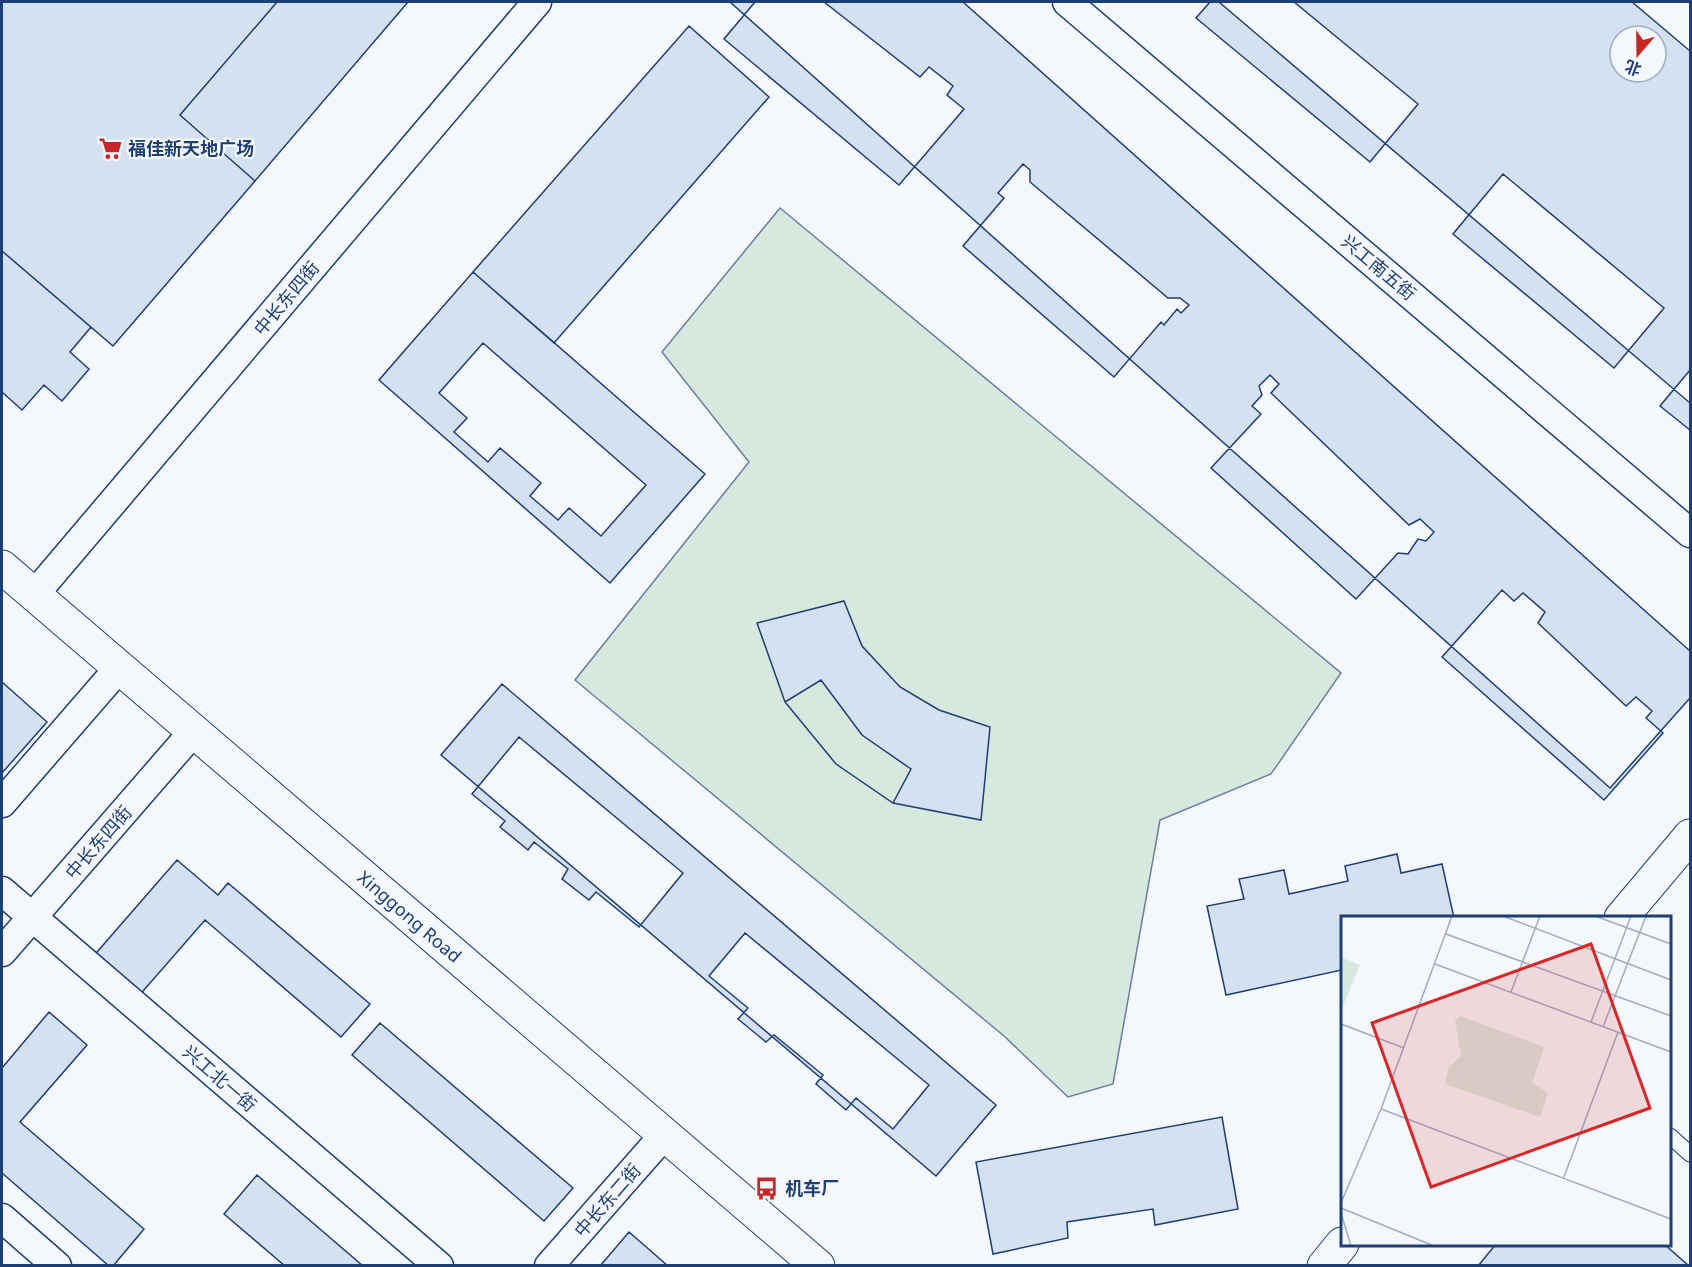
<svg xmlns="http://www.w3.org/2000/svg" width="1692" height="1267" font-family="'Noto Sans','Noto Sans SC',sans-serif">
<style>
.green{fill:#d7e8df;stroke:#687fa3;stroke-width:1.5}
.building{fill:#d5e0f0;stroke:#1d3f73;stroke-width:1.5;fill-rule:evenodd}
.lines{fill:none;stroke-linecap:round;stroke-linejoin:round}
.lane-casing{stroke:#1d3f73;stroke-width:17}
.street-casing{stroke:#1d3f73;stroke-width:31}
.secondary-casing{stroke:#1d3f73;stroke-width:35}
.lane{stroke:#f4f7fb;stroke-width:15}
.street{stroke:#f4f7fb;stroke-width:28}
.secondary{stroke:#f4f7fb;stroke-width:33}
.labels{text-anchor:middle;dominant-baseline:central;stroke-width:4.5;stroke-linejoin:round;paint-order:stroke}
.poi-label{font-size:18px;font-weight:bold;fill:#1d3f73;stroke:#f4f7fb;text-anchor:start}
.street-label{font-size:18px;fill:#1d3f73;stroke:#f4f7fb}
.inset-road{fill:none;stroke:#9eadc5;stroke-width:1.5}
.view{fill:#d62828;fill-opacity:0.15;stroke:#d62828;stroke-width:3}
.inset-edge{fill:none;stroke:#1d3f73;stroke-width:3}
</style>
<rect width="100%" height="100%" fill="#f4f7fb"/>
<path class="green" d="M780 208 1341 673 1271 774 1160 820 1113 1084 1068 1097 1004 1036 575 680 749 462 662 352Z"/>
<path class="building" d="M2 2H277L180 115 255 181 113 346 2 251Z
M277 2H408L255 181 180 115Z
M730 2H963L1690 651V698L1610 788Z
M755 2H824L920 77 929 67 953 86 947 95 964 109 899 185 724 39Z
M1210 2H1294L1418 104 1370 162 1196 18Z
M1219 2H1632L1690 51V403ZM1620 36H1656V72H1620Z
M689 26 769 97 554 343 473 272Z
M1023 164 1030 170V182L1168 298H1180L1189 305 1181 313 1177 309 1164 325 1161 322 1114 377 963 246 1004 198 998 193Z
M1503 174 1664 308 1614 368 1453 234Z
M2 251 91 327 70 352 89 369 62 401 44 385 22 410 2 392Z
M473 272 705 474 610 583 379 380Z
M483 343 646 485 601 536 569 508 558 520 530 496 541 483 500 448 488 462 454 432 467 418 439 393Z
M1690 370V430L1660 406Z
M1270 375 1279 384 1271 393 1409 525 1420 519 1434 532 1426 541 1418 539 1408 554 1398 553 1356 599 1211 468 1261 414 1252 406 1262 395 1259 386Z
M1502 590 1514 601 1523 593 1545 612 1538 623 1626 706 1636 697 1652 711 1646 718 1663 733 1604 800 1442 657Z
M844 601 862 646 900 687 939 710 990 727 981 820 893 803 836 764 785 702 757 623Z
M821 680 862 735 911 769 893 803 836 764 785 702Z
M2 682 47 722 2 773Z
M502 684 996 1105 936 1176 441 755Z
M519 737 683 873 639 927 596 892 589 900 562 879 568 869 534 842 528 850 500 827 505 821 472 794Z
M1397 854 1401 873 1442 864 1454 918H1342V970L1226 995 1207 906 1244 899 1239 879 1284 870 1289 894 1348 881 1345 866Z
M177 860 218 895 228 883 370 1004 341 1037 205 920 137 998 91 959Z
M745 933 929 1085 893 1129 856 1098 846 1110 816 1084 823 1075 774 1035 766 1042 738 1019 748 1008 709 976Z
M49 1012 87 1045 20 1122 144 1229 113 1266H109L2 1173V1068Z
M380 1023 573 1188 544 1221 352 1055Z
M1222 1117 1238 1209 1155 1225 1153 1209 1067 1222 1068 1238 993 1254 976 1162Z
M257 1175 363 1266H285L224 1214Z
M629 1232 668 1266H600Z
M1496 1244H1664L1689 1266H1478Z"/>
<g class="lines">
<defs>
<path id="lane" d="M1670 1136 1690 1154"/>
<path id="street" d="M1067 2 1690 533
M34 595 537 2
M2 803 119 668
M2 891 439 1266
M2 952 194 731
M2 1218 57 1266
M549 1266 665 1134"/>
<g id="secondary">
<path id="s1" d="M2 567 818 1266"/>
<path d="M1621 918 1690 836"/>
<path d="M1324 1266 1342 1244"/>
</g>
</defs>
<use href="#lane" class="lane-casing"/>
<use href="#street" class="street-casing"/>
<use href="#secondary" class="secondary-casing"/>
<use href="#lane" class="lane"/>
<use href="#street" class="street"/>
<use href="#secondary" class="secondary"/>
</g>
<defs>
<symbol id="supermarket-bare" viewBox="-9 -9 18 18"><path d="M-6-5.5h2.5l.6 2H6L4.5 2H-2.5L-4.4-4H-6ZM-1.5 3.2a1.3 1.3 0 1 0 .1 0ZM3 3.2a1.3 1.3 0 1 0 .1 0Z" fill="#c62828" stroke="#f4f7fb" stroke-width="2.5" paint-order="stroke"/></symbol>
<symbol id="bus-bare" viewBox="-9 -9 18 18"><path d="M-5-6H5V4H4V6H2V4H-2V6H-4V4H-5ZM-3.5-4V0h7V-4ZM-3.5 1.2v1.5H-2V1.2ZM2 1.2v1.5H3.5V1.2Z" fill="#c62828" stroke="#f4f7fb" stroke-width="2.5" paint-order="stroke"/></symbol>
</defs>
<g fill-rule="evenodd">
<use href="#supermarket-bare" x="94" y="132" width="33" height="33"/>
<use href="#bus-bare" x="750" y="1172" width="33" height="33"/>
</g>
<g class="labels">
<g class="poi-label">
<text x="128" y="148">福佳新天地广场</text>
<text x="785" y="1188">机车厂</text>
</g>
<g class="street-label">
<text transform="translate(1379 267) rotate(40)">兴工南五街</text>
<text transform="translate(286 298) rotate(-50)">中长东四街</text>
<text transform="translate(98 842) rotate(-49)">中长东四街</text>
<text stroke="none"><textPath href="#s1" startOffset="537">Xinggong Road</textPath></text>
<text transform="translate(220 1078) rotate(41)">兴工北一街</text>
<text transform="translate(607 1200) rotate(-49)">中长东二街</text>
</g>
</g>
<g transform="translate(1341 916)">
<rect width="330" height="330" fill="#f4f7fb"/>
<path d="M0 41 19 49 0 95ZM119 100 203 131 191 167 207 177 199 201 104 168 108 151 120 140 114 104Z" fill="#d7e8df"/>
<path class="inset-road" d="M162 0 330 64M254 0 330 28M105 18 330 100M94 48 330 136M170 76 199 0M250 106 290 0M0 108 63 132M262 111 305 0M40 193 330 303M223 261 277 116M0 287 40 193 111 0M0 292 93 330M0 297 10 330"/>
<path class="view" d="M250 28 309 192 90 271 31 107Z"/>
<rect width="330" height="330" class="inset-edge"/>
</g>
<rect width="1692" height="1267" fill="none" stroke="#1d3f73" stroke-width="6"/>
<g transform="translate(1638 54) rotate(200)"><circle r="28" fill="#f4f7fb" stroke="#9eadc5" stroke-width="1.5"/>
<path d="M0-4.5L10 22L0 15L-10 22Z" fill="#c62828"/>
<text y="-9" font-size="16" font-weight="bold" text-anchor="middle" fill="#1d3f73">北</text>
</g>
</svg>
